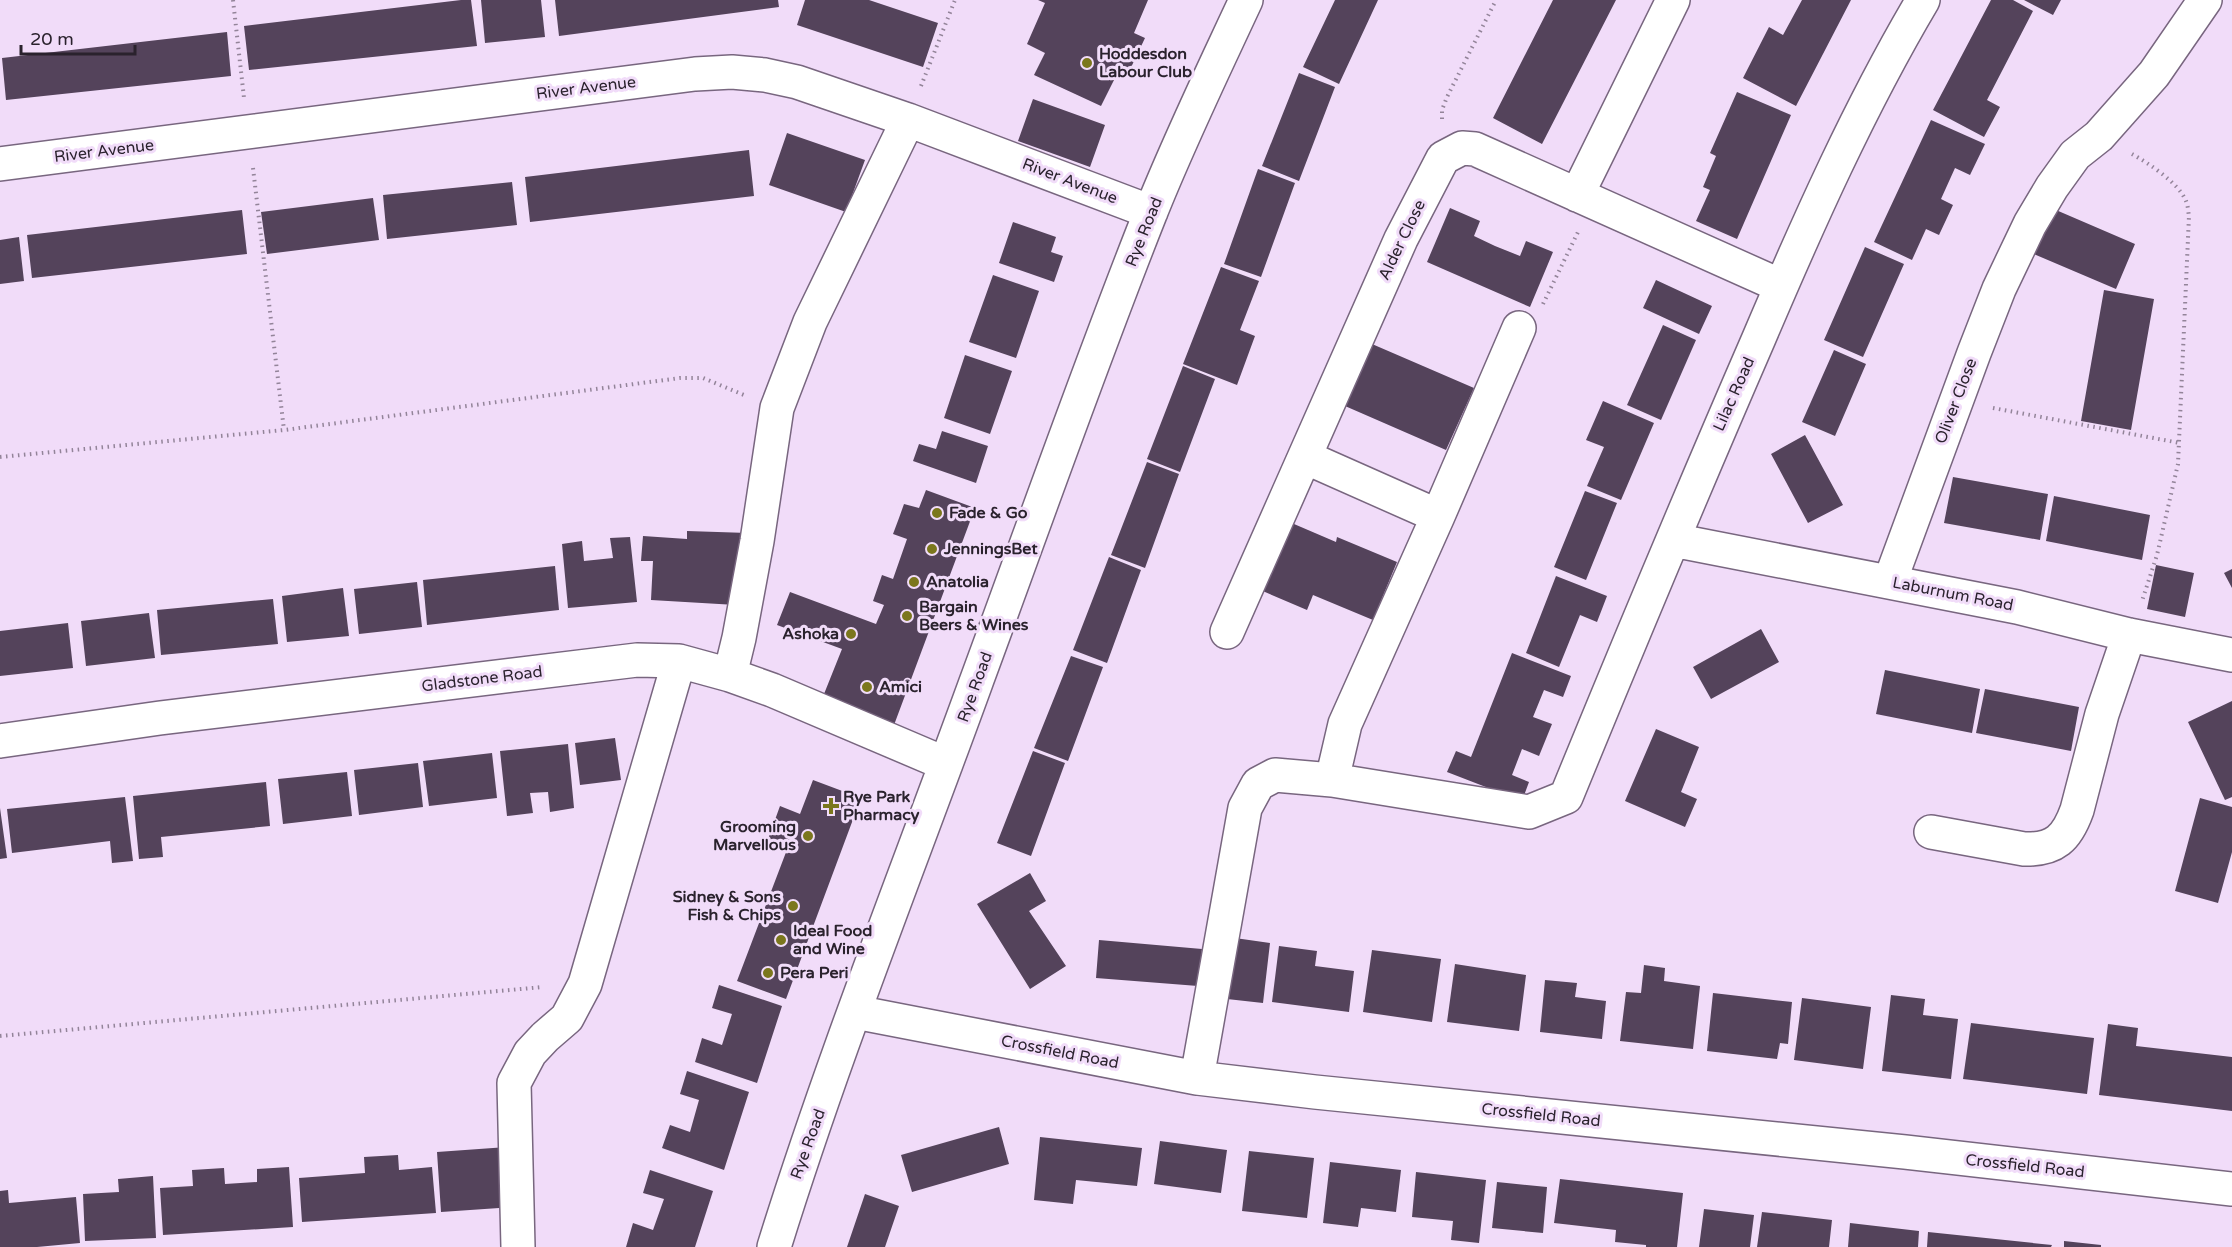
<svg xmlns="http://www.w3.org/2000/svg" width="2232" height="1247" font-family="'Varela Round',sans-serif">
<style>
.building{fill:#54435b}
.lines{fill:none;stroke-linecap:round;stroke-linejoin:round}
.minor-casing{stroke:#78667f;stroke-width:36}
.path{stroke:#938499;stroke-width:4;stroke-dasharray:1.5 4.5;stroke-linecap:butt}
.minor{stroke:#fff;stroke-width:33}
.poi-dot{fill:#7b771d;stroke:#f1dcf9;stroke-width:2}
.labels{text-anchor:middle;dominant-baseline:central;stroke-width:6;stroke-linejoin:round;paint-order:stroke}
.poi-label{font-size:16px;font-weight:bold;fill:#2a222d;stroke:#f1dcf9;text-anchor:start}
.street-label{font-size:16px;fill:#2a222d;stroke:#f1dcf9}
</style>
<rect width="100%" height="100%" fill="#f1dcf9"/>
<path class="building" d="M461 0H471L477 46 249 70 244 26Z
M481 0H541L545 37 485 43Z
M555 0H778L779 7 559 36Z
M805 0H869L938 23 923 67 797 25Z
M1038 0H1148L1134 33 1145 38 1126 78 1117 74 1101 106 1034 75 1045 53 1027 44 1045 3Z
M1335 0H1378L1339 84 1303 67Z
M1553 0H1616L1542 144 1493 118Z
M1802 0H1851L1796 106 1743 78 1769 27 1783 35Z
M1991 0H2013L2033 11 1987 100 2000 107 1984 137 1933 110Z
M2024 0H2061L2053 15Z
M227 32 231 76 6 100 2 58Z
M1299 73 1335 87 1299 181 1262 166Z
M1737 92 1791 115 1737 239 1696 221 1710 190 1703 187 1716 156 1710 153Z
M1033 99 1105 125 1090 167 1018 141Z
M1931 120 1985 144 1970 175 1955 168 1941 199 1953 205 1939 235 1926 229 1912 260 1874 242Z
M787 133 865 160 846 212 769 185Z
M749 150 754 196 530 222 525 177Z
M1258 169 1295 183 1261 277 1224 264Z
M512 182 517 225 387 239 383 195Z
M373 198 379 240 267 254 261 212Z
M2049 207 2135 244 2116 289 2029 252Z
M1450 208 1480 221 1474 236 1495 246 1520 256 1526 241 1553 252 1530 307 1427 262Z
M242 210 247 254 32 278 27 235Z
M1013 222 1056 237 1051 252 1063 256 1054 282 999 263Z
M19 237 24 281 0 284V240Z
M1865 247 1904 264 1863 357 1824 340Z
M1221 267 1259 281 1240 330 1255 336 1237 385 1183 364Z
M993 275 1039 291 1016 358 969 342Z
M1656 280 1712 306 1699 334 1643 308Z
M2104 290 2154 299 2131 430 2081 421Z
M1663 325 1696 340 1661 420 1627 405Z
M1372 344 1474 388 1446 450 1345 406Z
M1834 350 1866 364 1835 436 1802 422Z
M965 355 1012 371 990 434 944 418Z
M1183 366 1215 379 1180 472 1147 459Z
M1603 401 1654 423 1621 500 1587 486 1604 447 1586 440Z
M942 431 988 446 976 483 913 461 919 444 936 449Z
M1805 435 1843 505 1808 523 1771 454Z
M1147 462 1179 474 1145 568 1111 555Z
M1953 477 2048 494 2040 540 1944 523Z
M926 490 975 508 894 725 822 699 842 649 777 625 790 592 876 624 884 605 873 601 882 575 893 579 907 539 893 534 899 518 904 504 919 508Z
M1585 491 1617 503 1586 580 1554 567Z
M2054 496 2150 515 2142 560 2046 541Z
M1287 521 1336 542 1337 537 1397 562 1373 620 1313 595 1307 610 1258 589Z
M687 531 748 533 736 605 651 600 653 561H641L643 536 687 539Z
M630 537 637 602 568 608 562 544 582 541 584 561 613 558 610 538Z
M1109 557 1141 570 1107 663 1073 650Z
M2156 565 2194 573 2185 617 2147 609Z
M555 566 559 610 427 625 423 580Z
M2232 569V588L2224 573Z
M1556 576 1607 596 1597 622 1580 615 1559 667 1526 653Z
M417 582 422 627 359 634 354 589Z
M343 588 349 636 287 642 282 596Z
M273 599 278 644 161 655 157 610Z
M149 613 155 658 86 666 81 621Z
M68 623 73 668 0 676V631Z
M1761 629 1779 662 1711 699 1693 667Z
M1512 653 1571 676 1563 697 1544 690 1533 717 1552 724 1539 756 1522 749 1512 775 1529 782 1522 801 1447 772 1456 751 1471 757Z
M1071 656 1103 667 1068 761 1034 748Z
M1885 670 1980 689 1972 733 1876 714Z
M1985 689 2079 707 2071 751 1976 733Z
M2232 701V797L2225 800 2188 722Z
M1656 729 1699 747 1681 792 1697 799 1685 827 1625 801Z
M615 738 621 780 580 785 575 743Z
M568 744 574 808 550 812 548 792 530 793 533 813 507 816 500 751Z
M1033 751 1065 763 1031 856 997 843Z
M492 753 497 798 429 806 423 761Z
M418 763 423 807 359 815 354 770Z
M347 772 352 816 283 824 278 779Z
M813 780 861 798 786 999 737 981 788 847 768 839 780 806 800 814Z
M266 782 270 826 161 837 163 857 139 859 133 796Z
M125 797 133 861 112 863 110 841 12 853 7 809Z
M2200 798 2232 807V852L2218 903 2175 891Z
M0 808 7 858 0 859Z
M1030 873 1046 901 1029 911 1066 966 1030 989 977 904Z
M1235 938 1270 943 1263 1003 1227 999Z
M1099 940 1202 949 1198 986 1096 978Z
M1279 946 1317 951 1315 966 1354 971 1349 1012 1272 1002Z
M1372 950 1441 959 1432 1022 1363 1012Z
M1455 964 1526 975 1519 1031 1447 1022Z
M1644 965 1665 968 1664 981 1700 986 1693 1049 1620 1041 1626 992 1641 993Z
M1545 980 1577 983 1575 997 1606 1001 1602 1039 1540 1032Z
M719 985 782 1006 757 1083 695 1062 702 1038 722 1045 732 1014 712 1008Z
M1713 993 1792 1002 1788 1044 1780 1043 1777 1059 1707 1051Z
M1891 995 1925 999 1923 1015 1958 1019 1951 1079 1882 1071Z
M1802 998 1871 1007 1863 1069 1794 1060Z
M1971 1023 2094 1038 2087 1094 1963 1079Z
M2108 1024 2138 1028 2136 1046 2232 1057V1111L2099 1095Z
M687 1071 749 1092 724 1170 662 1148 670 1125 690 1132 699 1100 680 1094Z
M999 1127 1009 1164 912 1192 901 1155Z
M1040 1137 1142 1148 1137 1186 1076 1180 1073 1204 1034 1200Z
M1160 1141 1227 1150 1221 1193 1154 1184Z
M507 1147 512 1207 441 1212 437 1152Z
M1249 1151 1314 1158 1307 1218 1242 1211Z
M398 1155 399 1170 432 1167 436 1213 302 1222 299 1178 365 1173 364 1157Z
M1330 1162 1401 1170 1396 1212 1361 1208 1358 1227 1323 1223Z
M289 1167 293 1227 163 1235 160 1188 193 1186 192 1170 224 1168 225 1184 257 1182V1169Z
M650 1170 713 1191 695 1247H626L633 1223 653 1230 664 1199 643 1193Z
M1416 1172 1486 1180 1479 1243 1451 1240 1453 1221 1412 1217Z
M153 1176 156 1238 85 1241 83 1194 119 1192 118 1179Z
M1560 1179 1683 1193 1677 1247H1646V1245L1615 1242 1616 1230 1554 1223Z
M1497 1182 1547 1187 1543 1233 1492 1228Z
M8 1190 9 1203 76 1197 80 1243 37 1247H0V1191Z
M865 1194 899 1206 885 1247H847Z
M1704 1209 1754 1215 1750 1247H1699Z
M1762 1212 1832 1220 1829 1247H1757Z
M1850 1223 1919 1231 1918 1247H1848Z
M1928 1232 2052 1245 2051 1247H1927Z
M2064 1241 2101 1245V1247H2064Z"/>
<g class="lines">
<defs>
<path id="minor" d="M0 164 695 74 732 72 765 75 797 82 908 120 1151 212
M1577 195 1673 0
M1305 457 1438 516
M1673 540 2017 607 2129 635 2232 655
M1890 581 1974 353 1999 289 2030 224 2052 187 2075 155 2099 136 2154 74 2205 0
M1227 632 1401 239 1443 158 1462 148 1475 149 1781 286
M730 675 739 638 757 541 777 408 810 322 908 120
M0 741 160 718 637 660 679 661 730 675 772 690 946 764
M1332 780 1345 724 1438 516 1519 328
M1931 832 2024 849C2055 850 2067 838 2077 810L2102 714 2129 635
M855 1012 1197 1078 1315 1092 1905 1152 2232 1189
M1197 1078 1245 808 1258 784 1275 775 1332 780 1529 812 1566 797C1629 643 1693 490 1759 338 1808 223 1859 108 1923 0
M518 1247 514 1083 530 1053 545 1037 567 1018 585 984 679 661
M774 1247C833 1057 907 872 975 685 1033 528 1088 370 1150 214 1179 141 1213 71 1246 0"/>
</defs>
<use href="#minor" class="minor-casing"/>
<path class="path" d="M233 0 244 98
M921 86 955 0
M1442 119V110L1447 97 1496 0
M2132 154C2148 163 2179 183 2186 201 2188 205 2188 211 2189 216L2178 464 2157 555 2142 601
M253 168 284 430
M1543 304 1578 232
M1993 408 2180 443
M0 457 284 430 680 378H703L744 395
M0 1036 543 987"/>
<use href="#minor" class="minor"/>
</g>
<g class="poi-dot">
<circle cx="1087" cy="63" r="6"/>
<circle cx="937" cy="513" r="6"/>
<circle cx="932" cy="549" r="6"/>
<circle cx="914" cy="582" r="6"/>
<circle cx="907" cy="616" r="6"/>
<circle cx="851" cy="634" r="6"/>
<circle cx="867" cy="687" r="6"/>
<path d="M828 797h6v6h6v6h-6v6h-6v-6h-6v-6h6z"/>
<circle cx="808" cy="836" r="6"/>
<circle cx="793" cy="906" r="6"/>
<circle cx="781" cy="940" r="6"/>
<circle cx="768" cy="973" r="6"/>
</g>
<g class="labels">
<g class="poi-label">
<text x="1099" y="54">Hoddesdon<tspan x="1099" dy="18">Labour Club</tspan></text>
<text x="949" y="513">Fade &amp; Go</text>
<text x="944" y="549">JenningsBet</text>
<text x="926" y="582">Anatolia</text>
<text x="919" y="607">Bargain<tspan x="919" dy="18">Beers &amp; Wines</tspan></text>
<text x="839" y="634" text-anchor="end">Ashoka</text>
<text x="879" y="687">Amici</text>
<text x="843" y="797">Rye Park<tspan x="843" dy="18">Pharmacy</tspan></text>
<text x="796" y="827" text-anchor="end">Grooming<tspan x="796" dy="18">Marvellous</tspan></text>
<text x="781" y="897" text-anchor="end">Sidney &amp; Sons<tspan x="781" dy="18">Fish &amp; Chips</tspan></text>
<text x="793" y="931">Ideal Food<tspan x="793" dy="18">and Wine</tspan></text>
<text x="780" y="973">Pera Peri</text>
</g>
<g class="street-label">
<text transform="translate(586 88) rotate(-7)">River Avenue</text>
<text transform="translate(104 151) rotate(-7)">River Avenue</text>
<text transform="translate(1070 181) rotate(21)">River Avenue</text>
<text transform="translate(1144 232) rotate(-68)">Rye Road</text>
<text transform="translate(1402 240) rotate(-64)">Alder Close</text>
<text transform="translate(1734 394) rotate(-66)">Lilac Road</text>
<text transform="translate(1956 401) rotate(-69)">Oliver Close</text>
<text transform="translate(1953 594) rotate(11)">Laburnum Road</text>
<text transform="translate(482 679) rotate(-7)">Gladstone Road</text>
<text transform="translate(975 687) rotate(-70)">Rye Road</text>
<text transform="translate(1060 1052) rotate(11)">Crossfield Road</text>
<text transform="translate(1541 1115) rotate(6)">Crossfield Road</text>
<text transform="translate(808 1144) rotate(-70)">Rye Road</text>
<text transform="translate(2025 1166) rotate(6)">Crossfield Road</text>
</g>
</g>
<path d="M21 45v9h114v-9" fill="none" stroke="#2a222d" stroke-width="3"/>
<text x="30" y="45" font-size="18" fill="#2a222d" stroke="#f1dcf9" stroke-width="4.5" paint-order="stroke">20 m</text>
</svg>
